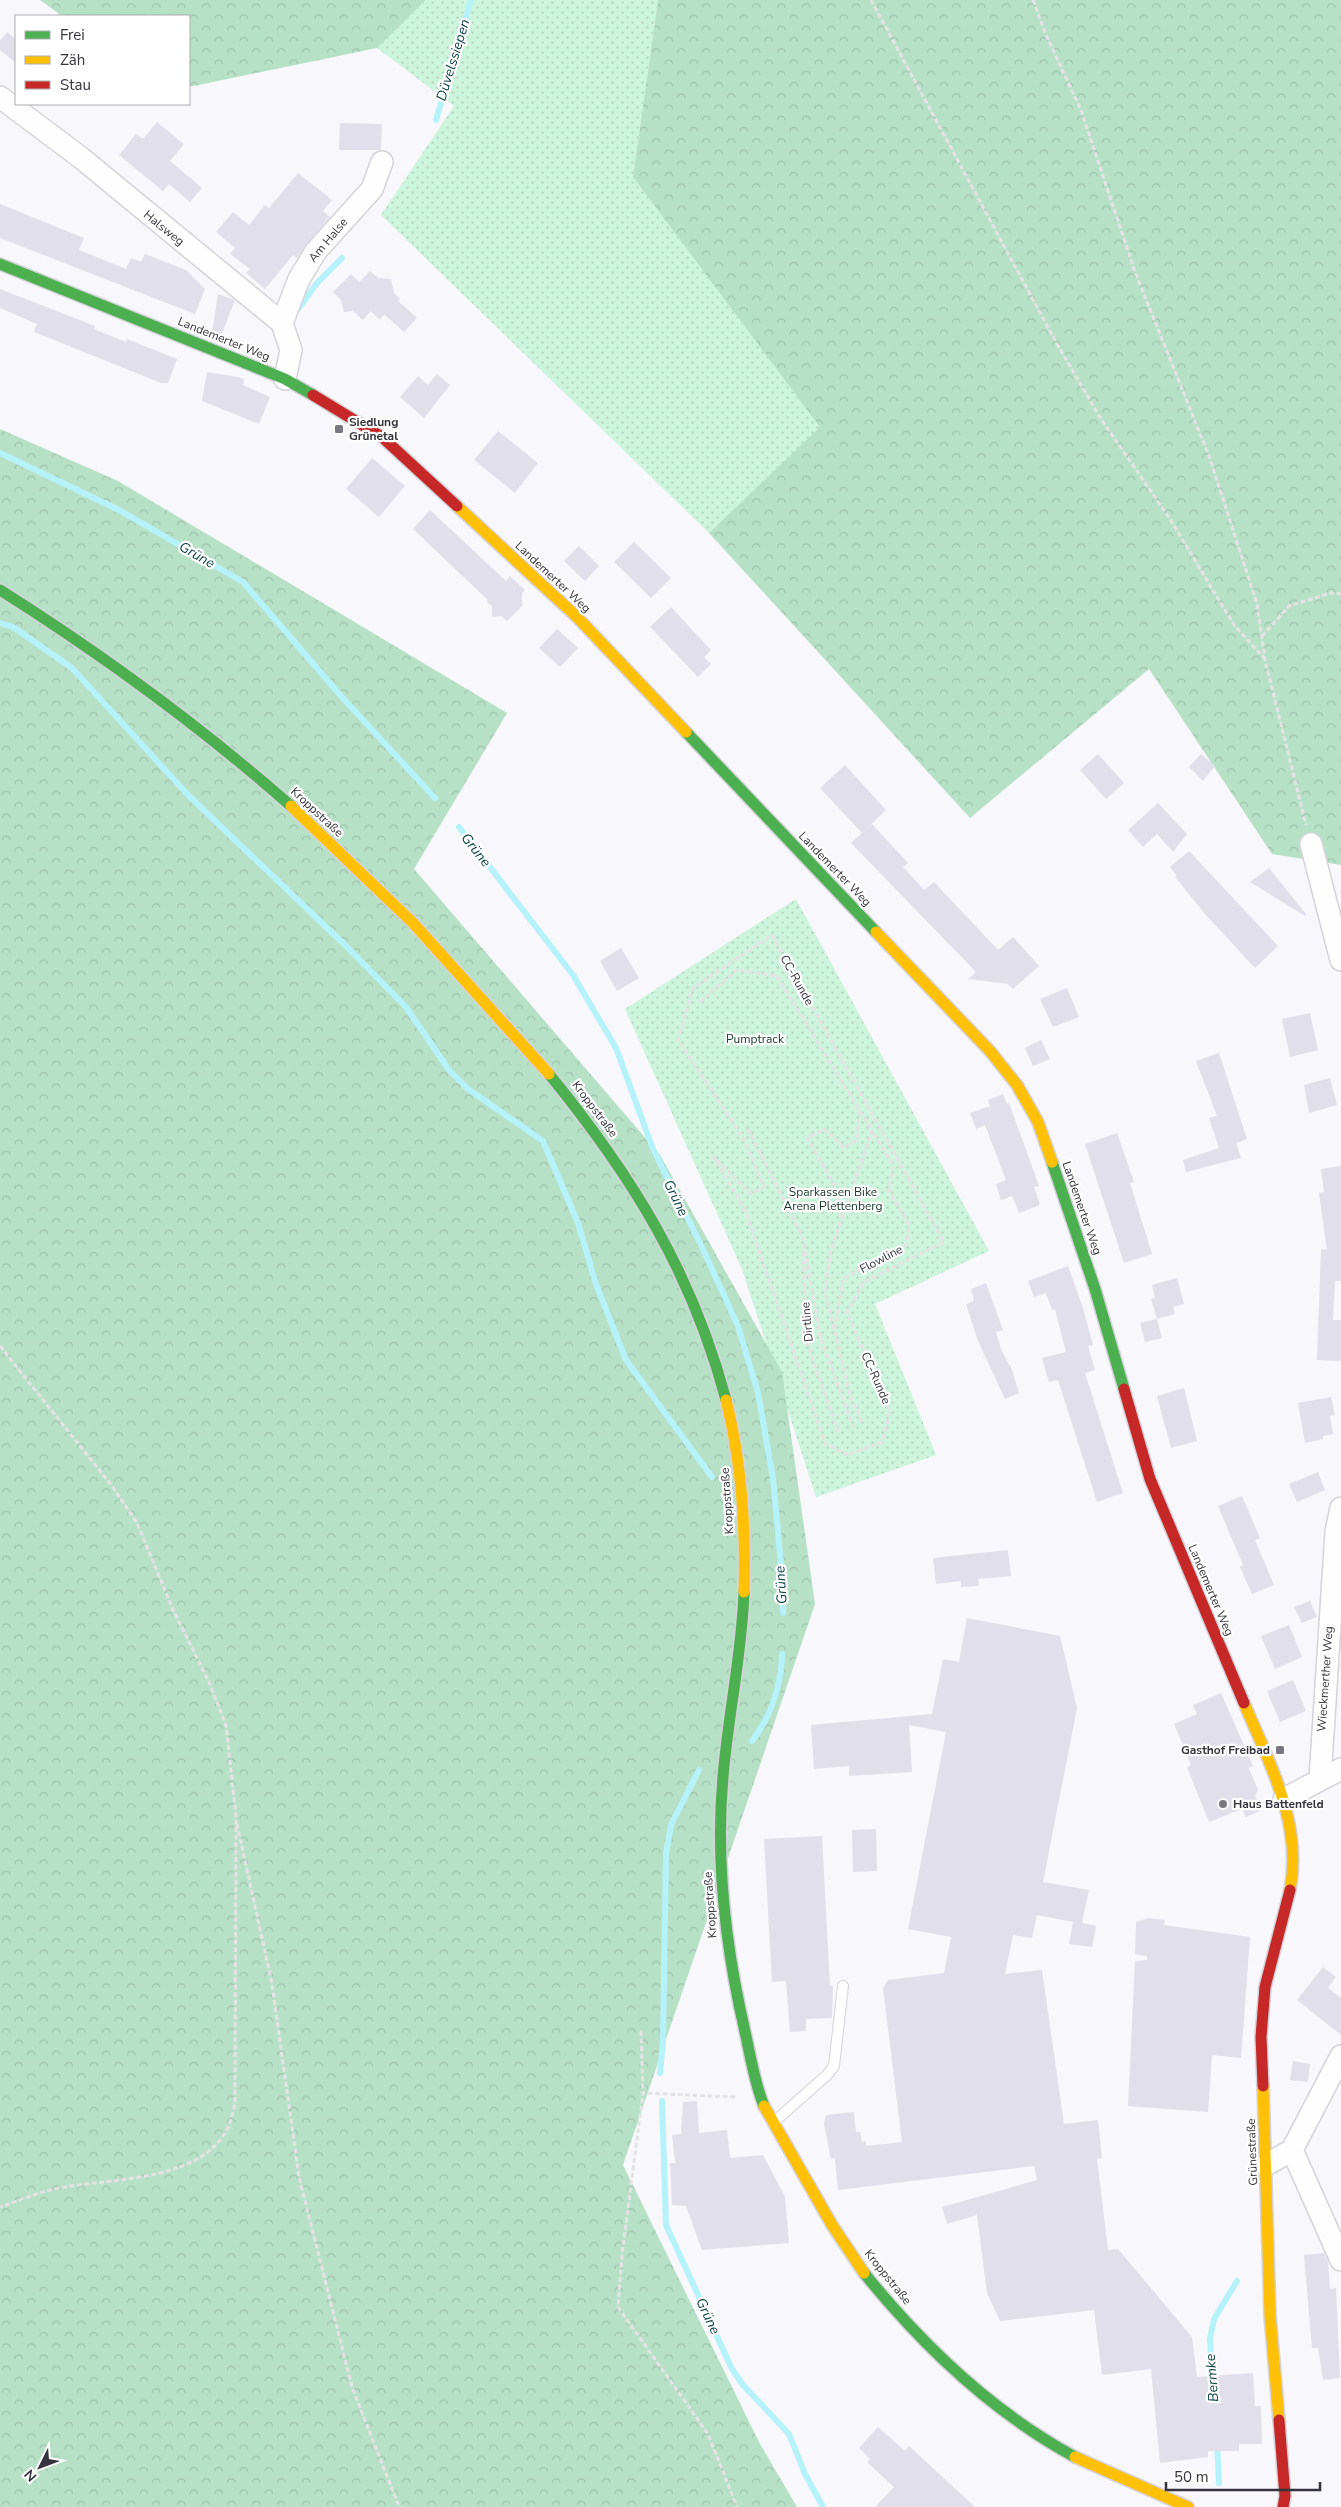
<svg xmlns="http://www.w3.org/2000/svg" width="1341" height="2507" font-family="'Nunito Sans',sans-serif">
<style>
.grass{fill:url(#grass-dots)}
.forest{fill:url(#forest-crowns)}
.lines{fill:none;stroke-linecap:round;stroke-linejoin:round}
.stream{stroke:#b6f2fa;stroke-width:6}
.building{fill:#e1dfe9}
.lane-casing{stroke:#d5d3da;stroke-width:12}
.street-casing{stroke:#d5d3da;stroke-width:24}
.fast-casing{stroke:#d5d3da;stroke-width:14}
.slow-casing{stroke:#d5d3da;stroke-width:14}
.jam-casing{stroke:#d5d3da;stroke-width:14}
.path{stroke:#e4e3e4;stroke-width:3;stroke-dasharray:5 2.5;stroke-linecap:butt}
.lane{stroke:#fefefe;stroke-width:10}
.street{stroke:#fefefe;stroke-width:21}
.fast{stroke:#4caf50;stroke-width:11}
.slow{stroke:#ffc107;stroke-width:11}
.jam{stroke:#c62828;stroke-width:11}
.poi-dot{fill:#797880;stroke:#fff;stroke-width:2}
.labels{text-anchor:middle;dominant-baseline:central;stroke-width:4.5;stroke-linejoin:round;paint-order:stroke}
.street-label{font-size:12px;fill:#35333d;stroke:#fff}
.poi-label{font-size:12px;font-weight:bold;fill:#35333d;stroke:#fff;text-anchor:start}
.park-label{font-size:12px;fill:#173824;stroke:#fff}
.water-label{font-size:14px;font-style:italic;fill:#0c4248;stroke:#fff}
</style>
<defs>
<pattern id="grass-dots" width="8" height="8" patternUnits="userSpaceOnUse" patternTransform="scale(1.25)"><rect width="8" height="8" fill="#cdf4dc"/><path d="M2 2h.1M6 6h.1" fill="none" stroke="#b1d2be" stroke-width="1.8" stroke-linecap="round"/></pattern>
<pattern id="forest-crowns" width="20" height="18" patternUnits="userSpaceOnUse" patternTransform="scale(1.25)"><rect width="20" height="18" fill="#b7e1c7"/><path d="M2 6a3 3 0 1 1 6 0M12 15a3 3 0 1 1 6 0" fill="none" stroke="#9ec2ac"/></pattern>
</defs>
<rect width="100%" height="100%" fill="#f8f7fb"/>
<path class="grass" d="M426 0H658L633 177 821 427 709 533 381 215 454 106 377 48Z
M796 899 989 1251 875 1304 936 1455 816 1497 742 1269 625 1009Z"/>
<path class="forest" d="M40 0H426L377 48 189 87V16H62Z
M658 0H1341V865L1272 854 1149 669 970 818 709 533 820 427 633 177Z
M0 429 118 481 507 713 414 869 660 1155 782 1372 815 1604 623 2165 759 2442 797 2507H0Z"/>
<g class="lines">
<path class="stream" d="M436 120 471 0
M299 308 317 283 342 258
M0 453 119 510 243 582 340 695 435 798
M0 623 13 627 72 668 188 795 346 946 406 1007 449 1070 468 1089 543 1141 578 1223 596 1284 626 1360 712 1477
M459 827 573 975 616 1048 653 1149 701 1245 738 1326 758 1393 773 1478 783 1587V1613
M752 1741C772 1715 781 1687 782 1654
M660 2073 663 2042 666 1854 671 1825 699 1770
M662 2101 666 2225 732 2369 743 2385 789 2434 805 2474 823 2507
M1213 2382 1210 2339 1214 2319 1237 2281
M1217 2442 1219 2483"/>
</g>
<path class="building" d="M7 32 16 39V63L0 50V41Z
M157 122 184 144 170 161 202 188 190 202 169 184 163 191 119 155 136 134 143 139Z
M340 123 382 124 381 150H339Z
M298 173 332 200 323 211 330 217 307 243 297 258 293 255 265 289 246 273 250 269 230 254 235 248 216 232 233 212 249 225 265 205 269 208Z
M0 204 84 238 79 250 126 269 131 258 141 262 145 254 186 270 205 289 195 314 0 238Z
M370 271 378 278 391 279 394 293 400 299 398 301 417 318 404 332 384 314 380 320 371 311 363 320 353 311 344 312 341 300 333 292 351 274 359 282Z
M0 289 95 326 94 329 126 342 127 339 177 359 168 383H161L34 332 37 324 0 308Z
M218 294 235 300 221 336 212 333Z
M207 372 238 377 244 379 243 385 270 397 259 424 202 401Z
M437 374 450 385 424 418 400 397 418 376 428 385Z
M498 431 538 463 515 493 474 460Z
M372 458 405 486 379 517 346 489Z
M430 510 506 581 510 576 525 590 522 593V606L507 621 502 616 492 617V606L487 602 488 600 413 529Z
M634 542 671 578 651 598 614 562Z
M579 546 599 566 585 581 564 561Z
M671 607 711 650 704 657 711 664 698 677 650 627Z
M557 629 578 648 560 667 539 648Z
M1098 754 1124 783 1106 799 1080 770Z
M1201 754 1215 766 1203 781 1189 767Z
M845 765 886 810 862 833 820 788Z
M1158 803 1187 834 1173 852 1157 834 1143 847 1128 830Z
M872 824 908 863 903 867 924 890 934 882 998 950 1013 937 1039 966 1013 989 1008 984 968 979 976 972 851 843Z
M1189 851 1278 946 1255 968 1205 914 1175 877 1177 876 1170 867Z
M1269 868 1306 914 1305 916 1250 882Z
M621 948 639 978 617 991 600 961Z
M1067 988 1079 1017 1053 1027 1040 999Z
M1310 1013 1318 1050 1290 1057 1282 1019Z
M1041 1040 1050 1059 1033 1066 1025 1048Z
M1219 1053 1247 1139 1236 1143 1241 1158 1186 1172 1183 1160 1219 1148 1209 1118 1217 1116 1196 1061Z
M1330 1078 1337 1105 1309 1113 1304 1085Z
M1003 1094 1007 1104 1009 1103 1039 1186 1034 1187 1040 1205 1019 1213 1012 1196 1001 1200 996 1184 1006 1180 985 1125 976 1129 970 1113 990 1106 988 1100Z
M1117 1133 1134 1182 1130 1183 1152 1254 1124 1263 1085 1144Z
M1341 1166V1281H1335L1333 1320H1341V1361L1317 1360 1321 1249 1327 1250 1319 1193 1324 1192 1321 1169Z
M1068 1266 1083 1308 1093 1345 1088 1346 1095 1370 1085 1373 1123 1493 1097 1502 1058 1380 1049 1382 1042 1358 1066 1352 1055 1309 1052 1310 1046 1293 1034 1297 1028 1281Z
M1177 1278 1184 1304 1173 1307 1175 1314 1157 1319 1151 1299 1155 1298 1152 1285Z
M986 1283 1003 1330 996 1332 1001 1349 1009 1365 1010 1364 1019 1393 1005 1399 978 1341 966 1304 974 1301 971 1289Z
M1157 1319 1162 1338 1145 1342 1140 1323Z
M1184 1388 1197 1441 1171 1448 1157 1396Z
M1331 1397 1335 1415 1330 1416 1333 1434 1323 1436V1439L1305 1443 1298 1403Z
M1318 1472 1325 1490 1297 1502 1289 1484Z
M1242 1496 1260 1538 1255 1540 1274 1585 1252 1594 1240 1567 1243 1565 1218 1506Z
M1008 1550 1011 1576 978 1579 979 1586 961 1587V1581L936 1584 933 1558Z
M1310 1601 1317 1617 1302 1623 1294 1607Z
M967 1618 1060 1636 1077 1708 1043 1882 1089 1890 1082 1923 1077 1922 1096 1926 1092 1947 1069 1944 1073 1922 1037 1915 1032 1938 1013 1935 1005 1974 1042 1970 1064 2124 1098 2120 1102 2158 1097 2159 1108 2250 1118 2249 1192 2337 1197 2377 1253 2373 1255 2406H1261L1262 2444H1239V2451H1208V2457L1160 2463 1151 2369 1102 2375 1094 2310 1000 2321 987 2293 977 2215 947 2224 942 2207 1037 2180 1034 2166 838 2190 835 2158 831 2159 824 2124 826 2115 854 2112 856 2132H860L862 2142 866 2141V2146L902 2142 883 1988 888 1980 944 1973 951 1937 908 1929 946 1732 909 1725 912 1772 849 1776V1766L814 1769 811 1725 932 1714 943 1659 959 1662Z
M1289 1625 1302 1657 1275 1669 1261 1636Z
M1293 1680 1306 1711 1280 1722 1267 1691Z
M1221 1693 1253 1766 1249 1768 1258 1790 1255 1796 1261 1810 1246 1817 1242 1809 1209 1822 1187 1767 1191 1765 1174 1724 1197 1714 1193 1705Z
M876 1829 877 1871 853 1872 852 1830Z
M822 1836 830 1986H833L832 2018 806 2019V2031L790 2032 786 1981 772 1982 764 1839Z
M1149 1918 1165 1920 1164 1925 1250 1937 1241 2058 1212 2055 1208 2112 1128 2106 1135 1961 1147 1960V1956L1135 1954 1136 1922Z
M1323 1967 1336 1977 1328 1988 1341 1998V2035L1297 2000Z
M1293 2061 1310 2064 1308 2082 1290 2080Z
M697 2101 699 2133 727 2130 730 2158 763 2155 785 2197 789 2243 702 2250 686 2206 672 2205 670 2163H675L672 2135 681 2134 683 2102Z
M1324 2253 1328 2261 1330 2289 1336 2288 1340 2378 1323 2380 1318 2348H1312L1304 2255Z
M878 2427 905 2451 909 2446 975 2507H875L894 2487 867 2462 870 2459 859 2448Z"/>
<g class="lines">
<defs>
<path id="lane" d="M775 2121 827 2075 834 2066 843 1986"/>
<path id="street" d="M0 97 80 157 282 323 291 350 285 379
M282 323 299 279 316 251 372 189 382 162
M1311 844 1341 960
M1320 1779 1336 1532 1341 1508
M1284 1799 1341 1769
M1292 2150 1341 2260
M1266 2165 1292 2150 1341 2056"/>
<path id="fast" d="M0 264 285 379 313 395
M0 590C103 655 200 726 291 806
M686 732 876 932
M549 1074C632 1176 692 1272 726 1400
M1052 1162 1095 1289 1124 1389
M744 1592C742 1654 728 1715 723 1777 715 1864 726 1951 746 2036 751 2060 755 2084 764 2106
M864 2273C923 2346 992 2412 1075 2457"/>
<path id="slow" d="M457 506 576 616 686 732
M291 806 413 923 549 1074
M876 932 990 1051 1017 1085 1038 1122 1052 1162
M726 1400C742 1464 746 1527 744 1592
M1244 1703C1269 1762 1303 1824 1290 1890
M1263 2086 1270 2315 1279 2420
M764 2106 832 2225 864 2273
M1075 2457 1188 2507"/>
<path id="jam" d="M313 395 382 437 457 506
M1124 1389 1150 1479 1244 1703
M1263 2086 1261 2037 1265 1987 1290 1890
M1279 2420 1285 2496 1283 2507"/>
</defs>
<use href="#lane" class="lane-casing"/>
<use href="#street" class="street-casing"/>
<use href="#fast" class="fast-casing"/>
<use href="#slow" class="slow-casing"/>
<use href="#jam" class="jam-casing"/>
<path class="path" d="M871 0 1057 344 1101 419 1170 519 1234 625 1265 659
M1033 0 1046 35 1081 110 1135 272 1209 456 1257 604 1265 660 1306 825
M1262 636 1289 606 1331 593 1341 594
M772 935 944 1242 864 1282 847 1313 890 1411 882 1442 847 1455 825 1443 745 1210 714 1157 751 1194 764 1187 743 1138 678 1040 693 988Z
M700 1002 736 970 777 976 872 1131 831 1250 825 1291 850 1395 862 1422
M748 1129 803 1238 820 1336 853 1427
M842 1216 834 1184 807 1138 825 1129 844 1148 857 1140 859 1111
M803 1252 806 1340 838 1432
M835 1329 843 1279 907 1244 909 1224 889 1191 893 1165 872 1131
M0 1346 112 1486 137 1523 173 1610 209 1682 226 1725 236 1817 235 2103C233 2110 232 2118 229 2125 205 2181 116 2178 65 2187 43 2190 21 2200 0 2207
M237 1824 272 1984 299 2177 352 2387 398 2504 403 2507
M641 2031 643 2093
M735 2097 643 2093 622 2255 618 2307 708 2434 737 2507"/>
<use href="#lane" class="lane"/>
<use href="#street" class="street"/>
<use href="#fast" class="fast"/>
<use href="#slow" class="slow"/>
<use href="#jam" class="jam"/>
</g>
<g class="poi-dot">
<rect x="334" y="424" width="10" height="10" rx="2.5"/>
<rect x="1275" y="1745" width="10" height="10" rx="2.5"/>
<circle cx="1223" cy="1804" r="5"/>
</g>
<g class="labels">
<g class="street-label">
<text transform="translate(164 228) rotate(39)">Halsweg</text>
<text transform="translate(328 240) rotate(-50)">Am Halse</text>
<text transform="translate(224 339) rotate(22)">Landemerter Weg</text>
<text transform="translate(553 577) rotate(43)">Landemerter Weg</text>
<text transform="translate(317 812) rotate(43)">Kroppstraße</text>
<text transform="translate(835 869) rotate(46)">Landemerter Weg</text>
<text transform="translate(797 980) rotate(61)">CC-Runde</text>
<text transform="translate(595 1109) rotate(53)">Kroppstraße</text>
<text transform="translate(1082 1208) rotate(71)">Landemerter Weg</text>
<text transform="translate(881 1259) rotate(-28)">Flowline</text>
<text transform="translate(807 1322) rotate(-95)">Dirtline</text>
<text transform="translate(876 1378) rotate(66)">CC-Runde</text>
<text transform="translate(727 1501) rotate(-94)">Kroppstraße</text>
<text transform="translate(1211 1590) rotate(67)">Landemerter Weg</text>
<text transform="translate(1325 1679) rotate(-86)">Wieckmerther Weg</text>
<text transform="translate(710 1905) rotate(-94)">Kroppstraße</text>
<text transform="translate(1252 2152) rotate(-92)">Grünestraße</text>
<text transform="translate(888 2277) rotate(51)">Kroppstraße</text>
</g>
<g class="poi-label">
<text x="349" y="422">Siedlung<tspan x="349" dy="14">Grünetal</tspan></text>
<text x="1270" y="1750" text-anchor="end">Gasthof Freibad</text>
<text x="1233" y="1804">Haus Battenfeld</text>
</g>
<g class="park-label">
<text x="755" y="1039">Pumptrack</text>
<text x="833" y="1192">Sparkassen Bike<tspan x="833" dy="14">Arena Plettenberg</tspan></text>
</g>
<g class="water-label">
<text transform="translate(453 60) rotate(-73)">Düvelssiepen</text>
<text transform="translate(197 555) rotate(30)">Grüne</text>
<text transform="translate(476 850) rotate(52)">Grüne</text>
<text transform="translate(676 1198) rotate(64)">Grüne</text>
<text transform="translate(781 1585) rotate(-94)">Grüne</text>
<text transform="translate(708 2316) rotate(65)">Grüne</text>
<text transform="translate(1212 2378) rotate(-94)">Bermke</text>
</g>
</g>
<rect x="15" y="15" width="175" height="90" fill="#ffffff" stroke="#aeadb1"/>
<rect x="25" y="31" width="25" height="8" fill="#4caf50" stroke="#aeadb1"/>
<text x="60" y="40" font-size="15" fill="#35333d">Frei</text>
<rect x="25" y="56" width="25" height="8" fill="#ffc107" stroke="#aeadb1"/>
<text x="60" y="65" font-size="15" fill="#35333d">Zäh</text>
<rect x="25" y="81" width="25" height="8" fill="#c62828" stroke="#aeadb1"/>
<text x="60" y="90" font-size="15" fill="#35333d">Stau</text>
<g transform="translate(40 2467) rotate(228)" stroke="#ffffff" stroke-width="4" paint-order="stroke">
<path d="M0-4L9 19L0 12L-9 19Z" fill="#35333d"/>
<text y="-8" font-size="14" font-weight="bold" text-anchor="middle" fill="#35333d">N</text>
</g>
<path d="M1166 2482v8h154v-8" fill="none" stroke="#35333d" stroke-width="2.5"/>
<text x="1174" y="2482" font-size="15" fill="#35333d" stroke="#ffffff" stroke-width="4" paint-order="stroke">50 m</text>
</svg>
